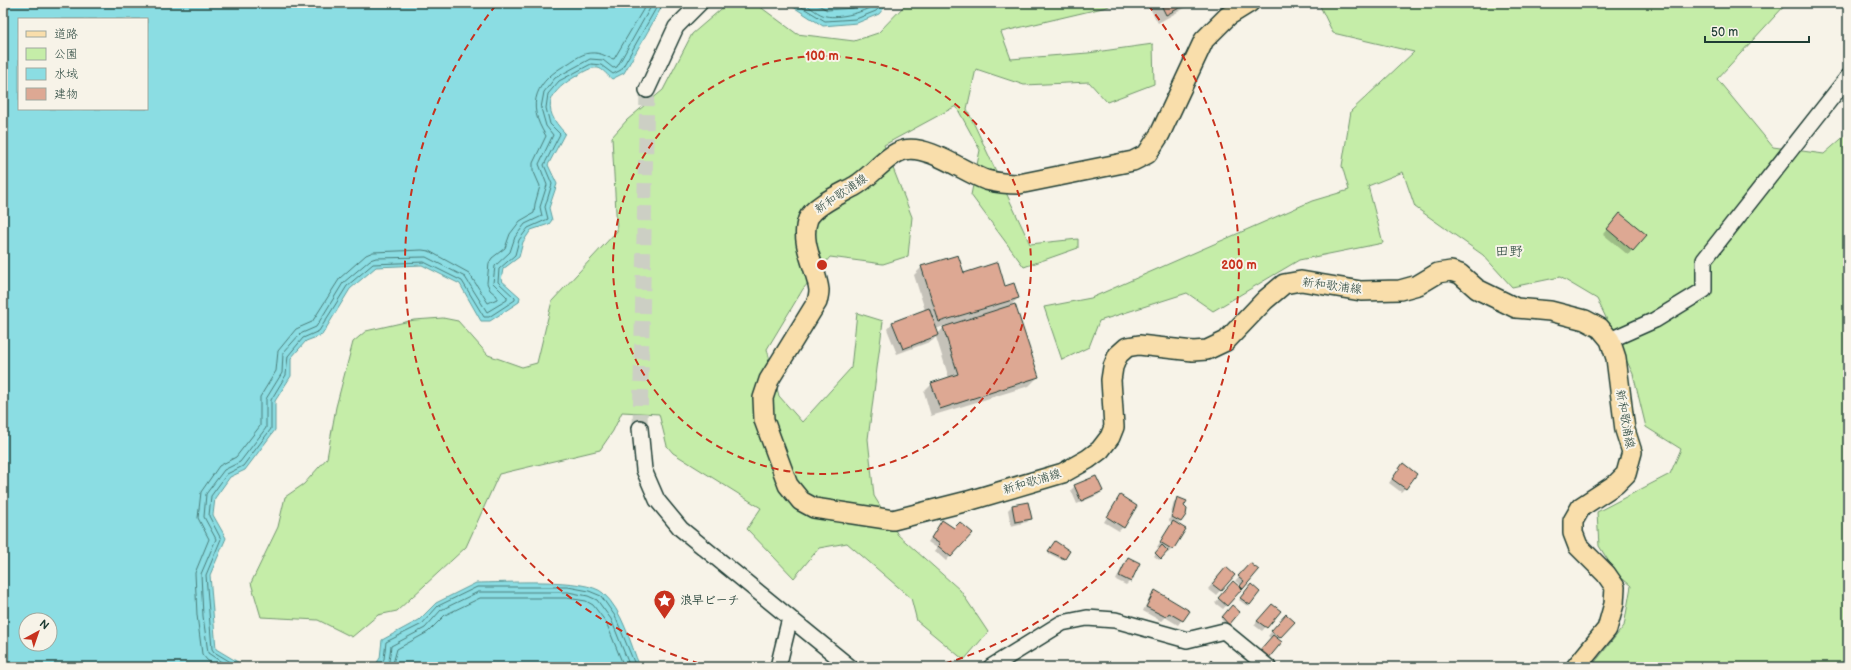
<svg xmlns="http://www.w3.org/2000/svg" width="1851" height="670" font-family="'Balsamiq Sans','Klee One',sans-serif">
<style>
.green{fill:#c5eda8;stroke:#72956e}
.water{fill:#8bdde3;stroke:#609d9d;fill-rule:evenodd}
.shadow{fill:#0003;fill-rule:evenodd}
.lines{fill:none;stroke-linecap:round;stroke-linejoin:round}
.shore{stroke:#4a7d7a;stroke-width:1}
.building{fill:#dda893;stroke:#1f3d34}
.minor-tunnel{stroke:#cccfc4;stroke-width:15;stroke-dasharray:15 8;stroke-linecap:butt}
.minor-casing{stroke:#1f3d34;stroke-width:18}
.major-casing{stroke:#1f3d34;stroke-width:22}
.minor{stroke:#f7f3e8;stroke-width:15}
.major{stroke:#f9deab;stroke-width:19}
.ring{fill:none;stroke:#c8321e;stroke-width:2;stroke-dasharray:7 5}
.labels{text-anchor:middle;dominant-baseline:central;stroke-width:4;stroke-linejoin:round;paint-order:stroke}
.street-label{font-size:12px;fill:#1f3d34;stroke:#f7f3e8}
.poi-label{font-size:12px;font-weight:bold;fill:#1f3d34;stroke:#f7f3e8;text-anchor:start}
.quarter-label{font-size:14px;fill:#1f3d34;stroke:#f7f3e8}
.centre{fill:#c8321e;stroke:#f7f3e8;stroke-width:2}
.ring-label{font-size:12px;text-anchor:middle;font-weight:bold;fill:#c8321e;stroke:#f7f3e8;stroke-width:4;stroke-linejoin:round;paint-order:stroke}
</style>
<rect width="100%" height="100%" fill="#f7f3e8"/>
<filter id="ink" filterUnits="userSpaceOnUse"><feTurbulence type="fractalNoise" baseFrequency=".025" numOctaves="2"/><feDisplacementMap in="SourceGraphic" scale="8" xChannelSelector="R" yChannelSelector="G"/><feConvolveMatrix kernelMatrix="1 2 1 2 8 2 1 2 1" color-interpolation-filters="sRGB"/></filter>
<g filter="url(#ink)">
<path class="green" d="M732 3H755L797 34 854 41 878 33 907 3H1114L1107 7 1001 32 1011 59 1088 53 1153 44 1154 84 1107 102 1089 82 1024 85 976 69 967 109 1030 244 1078 239V248L1024 267 971 195 980 150 956 106 884 145 912 217 908 256 883 264 830 257 803 289 767 349 779 396 802 422 851 368 857 313 883 321 868 439 874 496 898 535 960 590 988 632 964 660 917 621 911 598 847 543 819 548 794 578 747 529 761 508 673 453 667 446 659 414 622 412 613 431 600 450 499 474 466 547 397 611 378 615 352 637 318 620 261 617 251 583 278 527 285 497 304 484 327 458 336 407 353 342 366 331 414 320 443 318 458 321 488 355 522 367 537 363 552 301 617 231 612 137 627 120 663 90 692 34 727 4Z
M1321 3H1787L1717 79 1773 147 1824 154 1848 133V667H1591L1624 626 1631 586 1616 573 1599 546 1597 512 1670 474 1681 449 1646 427 1633 374 1597 299 1560 277 1512 287 1483 255 1415 207 1403 172 1368 186 1383 243 1299 260 1213 311 1187 293 1099 321 1089 347 1062 360 1044 307 1091 298 1312 201 1349 190 1342 166 1351 111 1414 52 1333 33 1320 6Z"/>
<path class="water" d="M3 3H664L624 73 612 79C608 76 603 69 598 68 590 67 584 72 578 75 550 91 539 107 565 133L548 165 557 184 549 208 552 220 549 224 531 230 523 242 519 257 503 269 501 280 520 297 519 302 490 321H481L460 284 422 265 376 267 350 289 322 335 306 341 291 358V376L275 401V430L245 470 230 477 215 498 213 515 226 538 210 575 216 649 246 667H3ZM19 19H147V109H19ZM26 620H50V644H26Z
M787 3H888L879 14 857 23 823 26Z
M476 583C502 583 586 577 603 593 623 611 630 643 640 667H374L380 658 382 640 419 620 436 603Z"/>
<path class="shadow" d="M1147 3H1194L1158 23Z
M1617 218 1645 235 1628 255 1603 234Z
M922 267 963 274 1005 287 1018 298 1008 308 1038 377 1029 386 931 416 924 392 932 384 949 378 936 337 932 341 897 354 887 329 893 322 925 310 914 275ZM946 325 938 334 936 329Z
M1399 469 1405 488 1401 492 1389 483Z
M1075 486 1102 491 1098 495 1077 504 1071 490Z
M1178 498 1183 507 1181 521 1178 524 1172 549 1168 553 1166 552 1159 560 1154 556 1160 549 1157 547 1172 523 1169 521 1174 502Z
M1117 501 1123 527 1119 531 1104 522Z
M1028 503 1031 518 1027 522 1011 526 1008 510 1012 506Z
M942 522 954 529 971 533 946 561 935 551 937 548 928 542Z
M1053 544 1064 558 1062 560 1048 553Z
M1129 558 1130 581 1126 585 1116 580 1125 562Z
M1250 564 1243 588 1223 609 1215 603 1229 587 1239 588 1241 585 1235 581Z
M1222 572 1234 575 1216 595 1208 589Z
M1252 586 1259 592 1247 606 1239 600Z
M1155 591 1188 611 1178 625 1165 617 1161 621 1143 611 1151 595Z
M1232 607 1239 612 1227 626 1221 619Z
M1268 609 1279 612 1262 631 1254 625Z
M1282 619 1293 622 1277 640 1271 638 1268 636Z
M1310 664 1314 667H1307Z"/>
<g class="lines">
<path class="shore" d="M795 3 825 21 856 19 876 11 883 3
M804 3C810 7 819 15 826 16 838 19 868 12 876 3
M815 3 827 10 853 8 866 3
M217 667 207 660 202 654 197 615 195 573 209 539 198 518 201 492 219 466 236 457 260 426V397L276 371 278 351 296 329 312 322 340 278 366 255 373 252 422 250 429 251 469 273 488 303 497 299V296L490 290 487 283 489 263 492 258 505 248 510 234 520 221 534 213 535 204 540 186 533 170V163L546 136C525 103 536 81 569 63 575 59 583 53 591 53 602 52 607 58 614 59L647 3
M229 667 208 653 203 616 201 574 216 539 204 517 206 494 224 470 240 462 266 428V399L282 373 283 353 300 334 316 327 343 283 370 260 376 258 426 257 465 277 487 312 507 300V297L493 283 495 266 510 252 515 237 525 224 542 216 540 207 547 185 539 164 553 135 546 126 541 108 544 92 555 78 590 59 603 60 613 68 617 67 653 3
M239 667 214 652 212 649 206 575 221 539 209 516 211 496 227 474 243 466 271 429V400L286 375 288 356 303 338 319 331 347 286 373 264 424 262 462 281 484 317H489L515 300V298L498 282 499 269 515 255 519 240 528 228 548 219 545 207 552 184 544 165 560 134 550 124 546 108 548 94 559 81 591 64 601 65 613 74 621 70 659 3
M379 667 384 659 386 642 422 624 438 606 477 587H568L589 591 601 596 615 616 636 667
M385 667 389 661 391 646 425 628 441 610 478 592H568L588 596 597 600 611 619 630 667
M392 667 397 649 428 632 445 615 480 598H567L586 601 593 605 606 622 624 667"/>
</g>
<path class="building" d="M1160 3H1189L1166 15Z
M1620 213 1647 235 1633 251 1607 229Z
M958 255 964 273 998 262 1005 286 1014 283 1019 298 939 322 921 266Z
M1015 304 1039 377 940 409 931 383 958 374 943 327Z
M929 308 939 335 903 349 892 322Z
M1403 463 1417 474 1406 489 1392 479Z
M1096 476 1103 491 1081 501 1074 485Z
M1120 495 1137 506 1124 528 1107 517Z
M1177 497 1187 501 1184 506 1187 509 1186 515 1181 522 1172 517Z
M1028 502 1032 519 1015 522 1012 505Z
M942 520 954 528 960 522 973 533 951 557 938 546 940 544 931 538Z
M1173 521 1186 529 1173 550 1160 542Z
M1055 541 1070 551 1065 559 1048 551Z
M1162 545 1168 551 1161 559 1155 553Z
M1128 557 1140 563 1131 582 1119 576Z
M1250 563 1259 570 1243 589 1240 586 1244 581 1238 576Z
M1226 567 1235 575 1221 591 1212 584Z
M1233 581 1242 589 1227 606 1218 598Z
M1251 584 1260 592 1250 605 1240 598Z
M1155 590 1190 611 1183 621 1169 613 1166 617 1146 607Z
M1272 604 1281 611 1267 628 1257 621Z
M1232 605 1240 612 1229 625 1222 617Z
M1286 614 1295 622 1280 638 1271 631Z
M1273 635 1282 642 1268 659 1259 651Z
M1211 660 1218 667H1205Z"/>
<g class="lines">
<path class="minor-tunnel" d="M640 428 647 90"/>
<defs>
<path id="minor" d="M647 90 676 27 700 3
M1610 340 1655 320 1704 290V260L1848 77
M640 428 644 470 657 500 681 529 850 667
M778 667 790 618
M991 667 1062 623 1087 618 1115 620 1187 640 1224 631 1268 667"/>
<path id="major" d="M1249 3 1228 16 1204 40 1160 134 1147 154 1133 161 1019 184C1008 184 998 183 986 180 964 172 927 144 904 150 887 154 871 177 855 186 843 193 814 205 808 219 799 243 817 269 819 290 819 294 818 298 817 302L769 380 763 398 764 420 788 485 801 501 814 508 893 520 968 501 1063 473 1088 459 1100 450 1110 437 1114 427 1111 380 1113 367 1118 355 1127 347 1139 345 1193 351 1207 350 1226 341 1265 300 1284 284 1301 281 1361 291 1400 290 1418 285 1438 273 1451 271 1460 274 1477 289 1516 308 1550 311 1585 320 1600 328 1610 340 1616 358 1625 430 1632 452 1626 474 1616 484 1581 507 1573 521V533L1578 546 1606 574 1615 587 1614 604 1607 629 1576 667"/>
</defs>
<use href="#minor" class="minor-casing"/>
<use href="#major" class="major-casing"/>
<use href="#minor" class="minor"/>
<use href="#major" class="major"/>
</g>
</g>
<g class="ring">
<circle cx="822" cy="265" r="209"/>
<path d="M711 667A417 417 0 0 1 496 5M1148 5A417 417 0 0 1 933 667"/>
</g>
<defs>
<symbol id="sight-pin" viewBox="-11 -11 22 30"><path d="M0 17L-7.5 6A9.5 9.5 0 1 1 7.5 6Z" fill="#c8321e" stroke="#f7f3e8"/><path d="M0-6L1.8-2.2L6-1.7L2.9 1.2L3.7 5.4L0 3.3L-3.7 5.4L-2.9 1.2L-6-1.7L-1.8-2.2Z" fill="#fff"/></symbol>
</defs>
<g fill-rule="evenodd">
<use href="#sight-pin" x="652" y="588" width="25" height="34"/>
</g>
<g class="labels">
<g class="street-label">
<text transform="translate(841 194) rotate(-34)">新和歌浦線</text>
<text transform="translate(1332 286) rotate(7)">新和歌浦線</text>
<text transform="translate(1625 419) rotate(80)">新和歌浦線</text>
<text transform="translate(1032 482) rotate(-17)">新和歌浦線</text>
</g>
<g class="poi-label">
<text x="680" y="600">浪早ビーチ</text>
</g>
<g class="quarter-label">
<text x="1509" y="251">田野</text>
</g>
</g>
<circle cx="822" cy="265" r="6" class="centre"/>
<g class="ring-label">
<text x="822" y="60">100 m</text>
<text x="1239" y="269">200 m</text>
</g>
<rect width="1851" height="670" fill="none" stroke="#f7f3e8" stroke-width="16"/>
<rect x="8" y="8" width="1835" height="654" fill="none" stroke="#1f3d34" stroke-width="1.5" filter="url(#ink)"/>
<rect x="18" y="18" width="130" height="92" fill="#f7f3e8" stroke="#a1aaa0"/>
<rect x="26" y="31" width="20" height="6" fill="#f9deab" stroke="#a1aaa0"/>
<text x="54" y="38" font-size="12" fill="#1f3d34">道路</text>
<rect x="26" y="48" width="20" height="12" fill="#c5eda8" stroke="#a1aaa0"/>
<text x="54" y="58" font-size="12" fill="#1f3d34">公園</text>
<rect x="26" y="68" width="20" height="12" fill="#8bdde3" stroke="#a1aaa0"/>
<text x="54" y="78" font-size="12" fill="#1f3d34">水域</text>
<rect x="26" y="88" width="20" height="12" fill="#dda893" stroke="#a1aaa0"/>
<text x="54" y="98" font-size="12" fill="#1f3d34">建物</text>
<g transform="translate(38 632) rotate(40)"><circle r="19" fill="#f7f3e8" stroke="#a1aaa0"/>
<path d="M0-3L7 15L0 10L-7 15Z" fill="#c8321e"/>
<text y="-6" font-size="11" font-weight="bold" text-anchor="middle" fill="#1f3d34">N</text>
</g>
<path d="M1705 36v6h104v-6" fill="none" stroke="#1f3d34" stroke-width="2"/>
<text x="1711" y="36" font-size="12" fill="#1f3d34" stroke="#f7f3e8" stroke-width="3" paint-order="stroke">50 m</text>
</svg>
